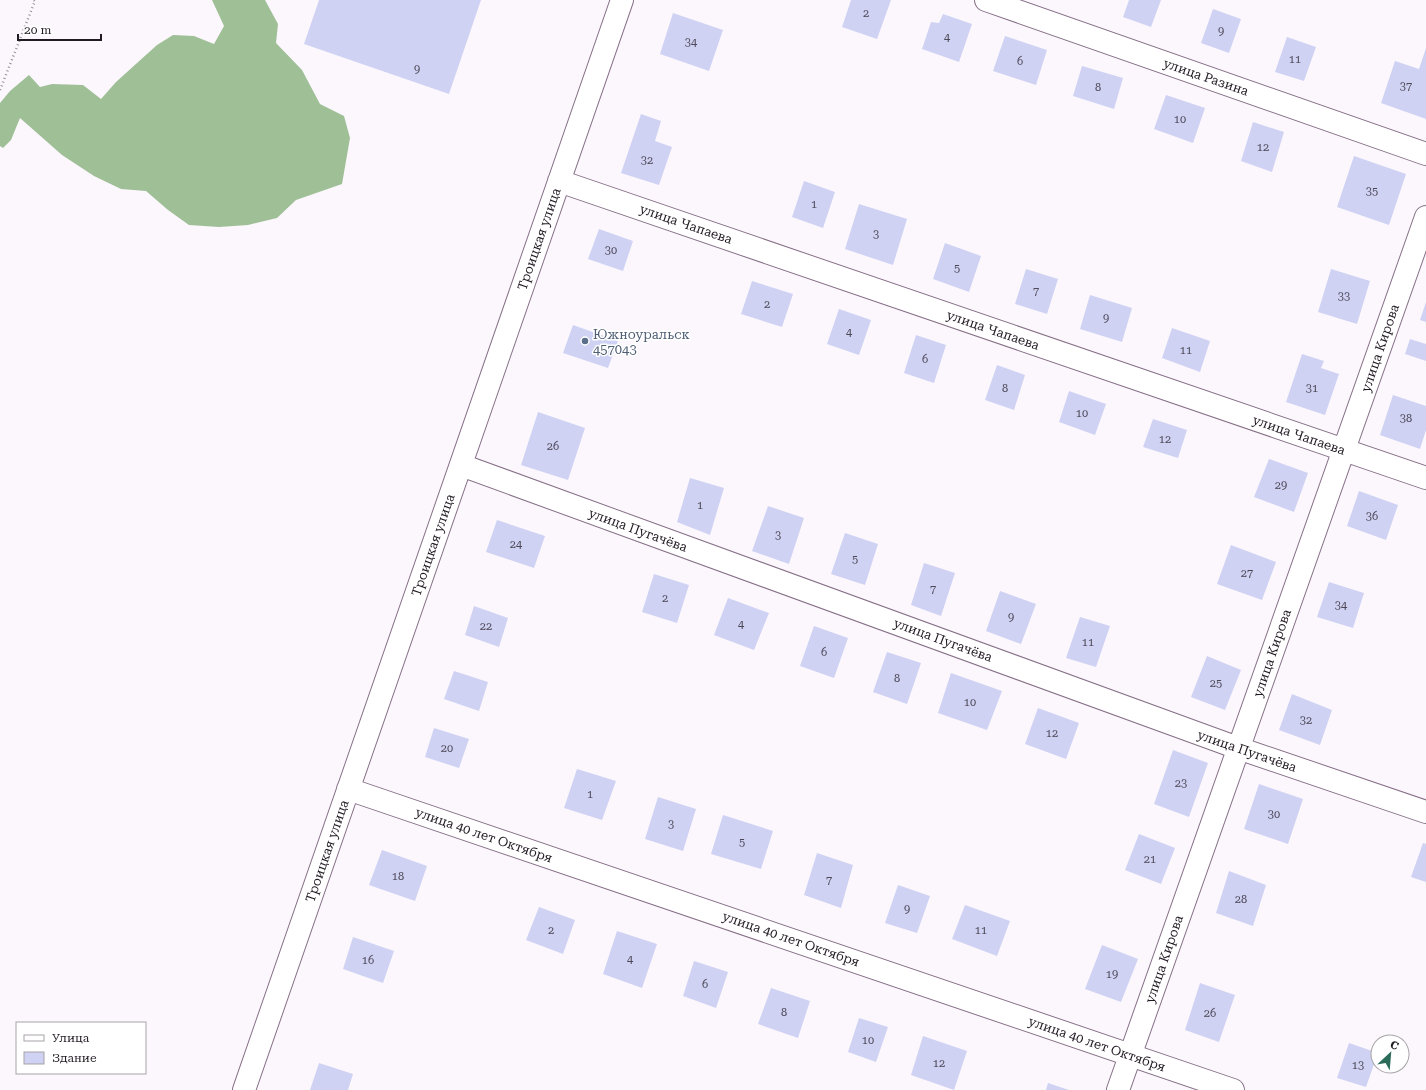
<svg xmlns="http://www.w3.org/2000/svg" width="1426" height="1090" font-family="'Roboto Serif',serif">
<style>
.forest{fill:#9fbf97}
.building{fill:#cfd2f3}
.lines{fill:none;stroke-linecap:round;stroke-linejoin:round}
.minor-casing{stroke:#877189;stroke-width:24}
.path{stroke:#948e95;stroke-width:2.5;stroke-dasharray:1 3;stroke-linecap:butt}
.minor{stroke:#fff;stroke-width:22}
.service-dot{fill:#5c6f8a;stroke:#fff;stroke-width:1.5}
.labels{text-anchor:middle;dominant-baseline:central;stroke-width:3;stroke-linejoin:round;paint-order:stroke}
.number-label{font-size:11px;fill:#4d4857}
.street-label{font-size:13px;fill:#221a23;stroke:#fff}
.service-label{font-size:13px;fill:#4e5e75;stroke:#fff;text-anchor:start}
</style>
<rect width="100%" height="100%" fill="#fcf7fd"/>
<path class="forest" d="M212 0H265L278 24 276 43 302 70 320 104 344 116 350 138 342 184 296 200 277 218 248 225 219 227 189 225 168 210 146 191 121 189 94 176 62 155 20 118 11 140 3 148 0 146V103L10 91 29 75 40 87 52 84 83 85 101 99 116 82 157 45 173 35 194 36 214 44 224 26Z"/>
<path class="building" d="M319 0H481L449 94 304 44Z
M851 0H891L877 39 842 27Z
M1129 0H1161L1151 27 1123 17Z
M1213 9 1241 19 1229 53 1201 43Z
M673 13 723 30 709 71 660 54Z
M943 14 972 24 959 62 922 49 931 22 939 23Z
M1005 36 1047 50 1036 85 993 71Z
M1287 37 1316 47 1304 81 1275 72Z
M1426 48V119L1381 103 1395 61 1419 69Z
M1082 66 1123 78 1114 109 1073 96Z
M1166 95 1205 108 1193 143 1154 129Z
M641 114 661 121 655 141 672 147 659 185 621 173Z
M1253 122 1284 132 1272 172 1241 161Z
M1354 156 1406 174 1389 225 1337 207Z
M804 181 835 192 823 228 792 217Z
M859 204 907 219 893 265 845 249Z
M599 229 633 241 623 271 588 259Z
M945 243 981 256 969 292 933 279Z
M1026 269 1058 279 1047 314 1015 304Z
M1331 269 1370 281 1357 324 1318 312Z
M752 281 793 294 782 327 741 314Z
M1090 295 1132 308 1122 342 1080 329Z
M1426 302V322L1420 320Z
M839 309 871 320 859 355 827 344Z
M573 325 618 341 608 368 563 353Z
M1172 328 1210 341 1200 372 1162 358Z
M916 335 946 345 934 383 904 373Z
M1410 339 1426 344V361L1405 354Z
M1302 354 1324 361 1321 368 1339 374 1325 415 1286 402Z
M997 365 1025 375 1014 410 985 400Z
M1069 391 1106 404 1095 435 1059 422Z
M1393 395 1426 406V430L1420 449 1380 435Z
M538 412 585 428 568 480 521 465Z
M1153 419 1187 430 1178 458 1143 447Z
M1269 459 1308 473 1294 512 1254 497Z
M690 478 724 488 710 535 677 522Z
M1359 491 1398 505 1386 540 1347 526Z
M768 506 804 518 789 564 752 551Z
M497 520 545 536 534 568 486 552Z
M845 533 878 544 865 585 831 574Z
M1231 545 1276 562 1262 600 1217 584Z
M924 563 955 573 941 616 911 605Z
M654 574 689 585 677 623 642 612Z
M1329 582 1364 593 1353 628 1317 617Z
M1000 591 1036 604 1021 644 986 631Z
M728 598 769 613 754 650 714 635Z
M474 606 508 618 499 647 465 635Z
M1080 617 1110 626 1096 667 1066 658Z
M814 626 848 638 834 678 800 666Z
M887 652 921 663 907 704 873 692Z
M1207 656 1241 670 1225 710 1191 697Z
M454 671 488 682 479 711 444 699Z
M951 673 1002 691 987 730 938 713Z
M1292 694 1332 710 1320 745 1279 730Z
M1038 708 1079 723 1066 759 1025 744Z
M434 728 469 739 459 768 425 757Z
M1173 750 1208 763 1189 817 1154 804Z
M577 769 616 781 602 820 564 808Z
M1259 784 1303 799 1288 844 1244 829Z
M658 797 696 809 683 851 645 839Z
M723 815 773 831 761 869 711 854Z
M1139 834 1175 848 1161 884 1125 870Z
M1423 843 1426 844V882L1411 877Z
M382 850 427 866 415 901 369 885Z
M817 853 853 865 841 908 804 895Z
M1229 871 1266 885 1253 926 1216 913Z
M898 885 930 896 917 933 885 923Z
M965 905 1010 921 997 956 952 939Z
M539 907 575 920 563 954 526 940Z
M617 931 657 944 642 988 603 974Z
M353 937 394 951 383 983 343 969Z
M1102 945 1138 959 1121 1002 1085 989Z
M694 961 728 972 716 1008 683 996Z
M1200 983 1235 995 1219 1042 1185 1030Z
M771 988 810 1001 798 1038 758 1024Z
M859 1018 888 1027 876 1062 848 1052Z
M923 1036 967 1051 954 1090 911 1075Z
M1349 1043 1378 1053 1366 1087 1337 1078Z
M319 1063 353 1074 348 1090H310Z
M1048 1083 1069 1090H1046Z"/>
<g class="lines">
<defs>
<path id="minor" d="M986 0 1426 154
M559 181 1426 478
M461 465 1238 748 1426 812
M348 789 1233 1090
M244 1090 622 0
M1118 1090 1426 217"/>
</defs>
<use href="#minor" class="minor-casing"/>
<path class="path" d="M0 90 35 1 34 0"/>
<use href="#minor" class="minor"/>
</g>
<circle class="service-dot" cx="585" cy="341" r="4"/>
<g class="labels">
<g class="number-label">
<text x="866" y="13">2</text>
<text x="1221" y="31">9</text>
<text x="947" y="37">4</text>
<text x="691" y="42">34</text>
<text x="1295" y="59">11</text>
<text x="1020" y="61">6</text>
<text x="417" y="69">9</text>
<text x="1406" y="86">37</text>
<text x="1098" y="87">8</text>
<text x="1180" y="119">10</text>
<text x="1263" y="147">12</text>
<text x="647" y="160">32</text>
<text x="1372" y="191">35</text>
<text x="814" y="204">1</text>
<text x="876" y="234">3</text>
<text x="611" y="250">30</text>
<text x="957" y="268">5</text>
<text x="1036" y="291">7</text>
<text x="1344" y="296">33</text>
<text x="767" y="304">2</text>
<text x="1106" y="318">9</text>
<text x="849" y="332">4</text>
<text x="1186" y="350">11</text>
<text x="925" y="359">6</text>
<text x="1005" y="388">8</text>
<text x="1312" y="388">31</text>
<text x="1082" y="413">10</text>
<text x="1406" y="418">38</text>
<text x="1165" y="439">12</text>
<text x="553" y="446">26</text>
<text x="1281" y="485">29</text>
<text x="700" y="505">1</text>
<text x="1372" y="516">36</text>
<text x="778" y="535">3</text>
<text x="516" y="544">24</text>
<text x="855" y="559">5</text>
<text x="1247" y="573">27</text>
<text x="933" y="589">7</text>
<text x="665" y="598">2</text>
<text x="1341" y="605">34</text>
<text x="1011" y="617">9</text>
<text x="741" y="624">4</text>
<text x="486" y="626">22</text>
<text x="1088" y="642">11</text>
<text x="824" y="652">6</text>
<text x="897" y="678">8</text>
<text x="1216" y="683">25</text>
<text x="970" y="702">10</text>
<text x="1306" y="720">32</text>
<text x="1052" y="733">12</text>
<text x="447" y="748">20</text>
<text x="1181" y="783">23</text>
<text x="590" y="794">1</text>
<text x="1274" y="814">30</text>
<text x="671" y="824">3</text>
<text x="742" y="842">5</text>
<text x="1150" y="859">21</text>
<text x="398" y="876">18</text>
<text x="829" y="880">7</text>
<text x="1241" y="899">28</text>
<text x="907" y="909">9</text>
<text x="551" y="930">2</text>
<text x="981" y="930">11</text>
<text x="630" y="959">4</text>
<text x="368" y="960">16</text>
<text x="1112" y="974">19</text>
<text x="705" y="984">6</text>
<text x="784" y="1012">8</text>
<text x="1210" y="1013">26</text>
<text x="868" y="1040">10</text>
<text x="939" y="1063">12</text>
<text x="1358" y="1065">13</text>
</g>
<g class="street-label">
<text transform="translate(1206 77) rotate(19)">улица Разина</text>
<text transform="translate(686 224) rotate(19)">улица Чапаева</text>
<text transform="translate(539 239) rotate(-71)">Троицкая улица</text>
<text transform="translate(993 330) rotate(19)">улица Чапаева</text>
<text transform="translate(1380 348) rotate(-71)">улица Кирова</text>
<text transform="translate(1299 435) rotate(19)">улица Чапаева</text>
<text transform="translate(638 530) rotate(20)">улица Пугачёва</text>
<text transform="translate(433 545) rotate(-71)">Троицкая улица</text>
<text transform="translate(943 640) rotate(20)">улица Пугачёва</text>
<text transform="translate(1272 653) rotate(-71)">улица Кирова</text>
<text transform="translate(1247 751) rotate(19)">улица Пугачёва</text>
<text transform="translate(484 835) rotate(19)">улица 40 лет Октября</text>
<text transform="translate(327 851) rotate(-71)">Троицкая улица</text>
<text transform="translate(791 939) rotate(19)">улица 40 лет Октября</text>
<text transform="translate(1164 959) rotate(-71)">улица Кирова</text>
<text transform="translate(1097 1044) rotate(19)">улица 40 лет Октября</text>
</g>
<g class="service-label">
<text x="593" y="334">Южноуральск<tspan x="593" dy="15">457043</tspan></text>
</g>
</g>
<rect x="16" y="1022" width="130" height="52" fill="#ffffff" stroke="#a7a3a7"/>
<rect x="24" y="1035" width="20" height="6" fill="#ffffff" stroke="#a7a3a7"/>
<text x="52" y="1042" font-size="12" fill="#221a23">Улица</text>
<rect x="24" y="1052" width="20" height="12" fill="#cfd2f3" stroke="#a7a3a7"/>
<text x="52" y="1062" font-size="12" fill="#221a23">Здание</text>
<g transform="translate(1390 1054) rotate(26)"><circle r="19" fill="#ffffff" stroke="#a7a3a7"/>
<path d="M0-3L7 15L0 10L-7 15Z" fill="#2a6b59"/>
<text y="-6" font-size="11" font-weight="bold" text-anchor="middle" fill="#221a23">С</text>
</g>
<path d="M18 34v6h83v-6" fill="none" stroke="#221a23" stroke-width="2"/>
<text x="24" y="34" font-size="12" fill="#221a23" stroke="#ffffff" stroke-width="3" paint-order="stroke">20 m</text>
</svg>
